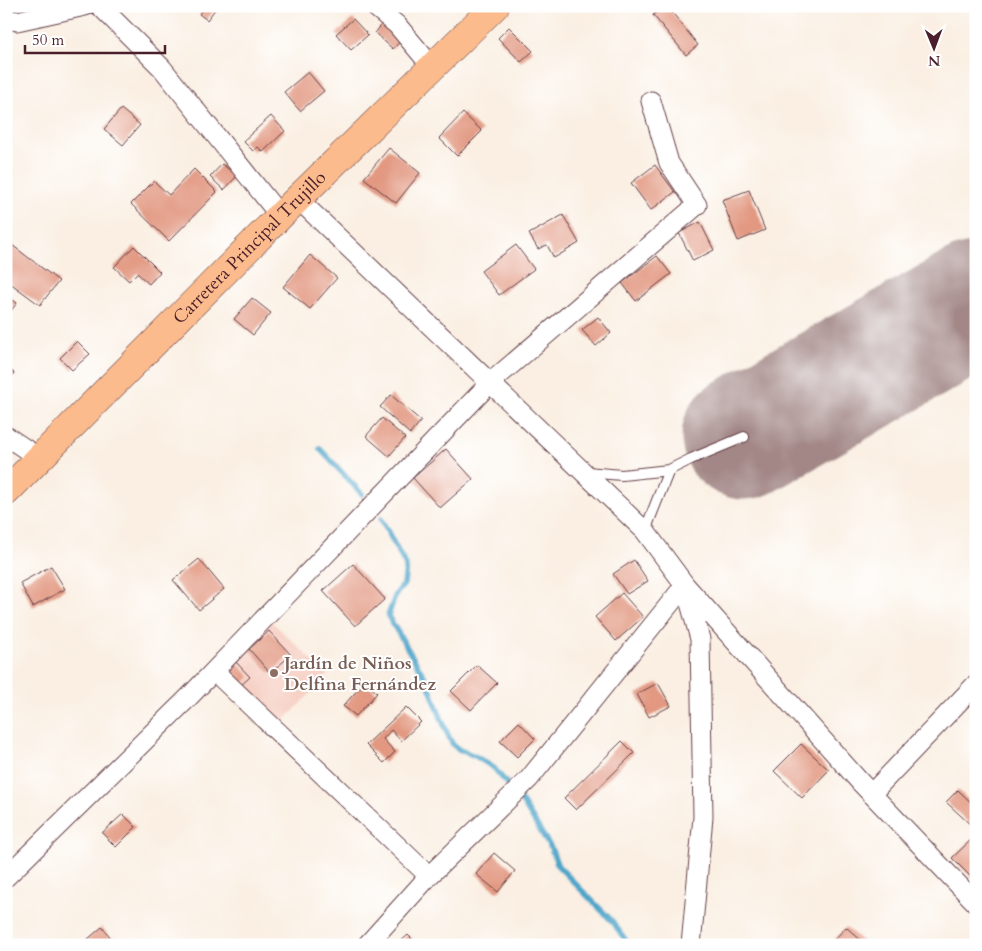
<svg xmlns="http://www.w3.org/2000/svg" width="982" height="951" font-family="Cardo,serif">
<style>
.built{fill:#f7d1c6}
.lines{fill:none;stroke-linecap:round;stroke-linejoin:round}
.stream{stroke:#4da6ca;stroke-width:5.5}
.runway{stroke:#a28786;stroke-width:125}
.building{fill:#e29881}
.lane-casing{stroke:#643e46;stroke-width:12}
.street-casing{stroke:#643e46;stroke-width:21}
.primary-casing{stroke:#643e46;stroke-width:29}
.lane{stroke:#fff;stroke-width:10}
.street{stroke:#fff;stroke-width:19}
.primary{stroke:#fbbb8c;stroke-width:28}
.education-dot{fill:#8d6e63;stroke:#fff;stroke-width:2}
.labels{text-anchor:middle;dominant-baseline:central;stroke-width:4;stroke-linejoin:round;paint-order:stroke}
.street-label{font-size:18px;fill:#4a1f2b;stroke:#fff}
.education-label{font-size:18px;font-weight:bold;fill:#785e54;stroke:#fff;text-anchor:start}
</style>
<rect width="100%" height="100%" fill="#fff"/>
<filter id="ink" filterUnits="userSpaceOnUse"><feTurbulence type="fractalNoise" baseFrequency=".02" numOctaves="2"/><feDisplacementMap in="SourceGraphic" scale="10" xChannelSelector="R" yChannelSelector="G"/><feConvolveMatrix kernelMatrix="1 2 1 2 8 2 1 2 1" color-interpolation-filters="sRGB"/></filter>
<filter id="wash" filterUnits="userSpaceOnUse"><feTurbulence type="fractalNoise" baseFrequency=".0096" numOctaves="4" result="noise"/><feDisplacementMap in="SourceGraphic" scale="20" xChannelSelector="R" yChannelSelector="G"/><feGaussianBlur stdDeviation="1.12" result="paint"/><feColorMatrix in="noise" values="0 0 0 0 0 0 0 0 0 0 0 0 0 0 0 0 0 1.4 0 .05"/><feComposite in="paint" operator="in"/></filter>
<g filter="url(#wash)">
<rect width="100%" height="100%" fill="#faefe2"/>
<path class="built" d="M270 620 328 675 280 725 220 671Z"/>
<g class="lines">
<path class="stream" d="M320 449 362 494
M381 519 406 566 404 584 396 594 388 616 427 681 447 733 453 745 460 750 475 756 494 768 523 803 551 848 558 866 612 921 629 945"/>
<path class="runway" d="M744 437 976 305"/>
</g>
<g id="blocks">
<path class="building" d="M201 6H213L216 8 207 20 199 14 204 8Z
M664 6H667L698 45 686 55 653 15Z
M353 19 368 35 351 50 336 34Z
M384 22 403 38 393 49 375 33Z
M509 27 533 51 521 62 498 38Z
M308 72 324 91 300 111 284 92Z
M121 109 140 125 123 145 104 129Z
M463 113 482 131 457 156 439 138Z
M271 116 285 131 263 152 258 147 253 151 243 141Z
M389 148 420 173 396 203 364 178Z
M222 164 237 176 224 190 210 177Z
M655 165 675 192 651 210 631 183Z
M194 169 217 192 169 241 131 204 154 181 169 195Z
M749 190 765 230 738 241 722 200Z
M563 215 579 243 554 258 547 245 538 249 529 234Z
M700 222 714 250 693 261 679 233Z
M12 245 59 281 40 305 6 280V252Z
M516 245 534 269 499 295 481 271Z
M134 246 160 272 149 284 137 273 129 281 114 267Z
M310 255 337 278 310 309 283 287Z
M657 256 671 274 636 301 622 283Z
M6 295 17 303 6 317Z
M252 298 271 313 253 335 234 319Z
M598 317 611 333 596 346 582 330Z
M77 341 90 354 72 370 60 358Z
M6 368 14 373 6 384Z
M391 395 421 421 410 434 380 407Z
M382 418 405 438 389 456 366 436Z
M446 449 473 479 440 508 413 478Z
M199 559 224 589 199 610 173 580Z
M634 560 648 581 627 594 613 574Z
M353 564 385 599 355 626 323 591Z
M51 566 65 589 33 607 20 583Z
M622 593 643 617 616 641 595 617Z
M269 631 291 655 270 673 249 649Z
M235 661 250 677 240 686 225 670Z
M477 665 497 683 471 710 451 691Z
M365 682 377 693 356 716 343 706Z
M658 683 671 706 649 717 637 694Z
M406 707 421 722 401 741 391 730 383 739 395 752 384 763 366 745Z
M519 722 535 739 517 757 500 741Z
M622 741 634 753 576 810 564 798Z
M801 744 829 770 802 798 774 771Z
M958 790 976 807V822L972 826 946 802Z
M123 814 136 827 116 847 102 833Z
M976 835V882L952 858Z
M494 853 515 871 498 892 476 874Z
M102 927 117 945H81Z
M846 927 863 942 861 945H838L834 940Z
M408 935 418 945H402L400 942Z"/>
</g>
</g>
<g filter="url(#ink)">
<use href="#blocks" fill-opacity="0" stroke="#643e46" stroke-width="1"/>
<g class="lines">
<defs>
<path id="lane" d="M586 472 622 475 669 470 691 459 744 437
M645 531 669 470"/>
<path id="street" d="M100 6 162 68 280 216
M374 6 397 25 433 68
M6 19 17 21 85 6
M299 200 645 531 685 585 700 639 703 817 691 945
M6 436 39 458
M214 671 429 876
M871 794 976 684
M6 877 188 698 490 383 697 205 669 163 651 101
M367 945 429 876 529 779 685 585 861 783 976 903"/>
<g id="primary">
<path id="s1" d="M6 492 280 216 495 6"/>
</g>
</defs>
<use href="#lane" class="lane-casing"/>
<use href="#street" class="street-casing"/>
<use href="#primary" class="primary-casing"/>
<use href="#lane" class="lane"/>
<use href="#street" class="street"/>
<use href="#primary" class="primary"/>
</g>
</g>
<circle class="education-dot" cx="274" cy="673" r="5"/>
<g class="labels">
<g class="street-label">
<text stroke="none"><textPath href="#s1" startOffset="345">Carretera Principal Trujillo</textPath></text>
</g>
<g class="education-label">
<text x="284" y="663">Jardín de Niños<tspan x="284" dy="21">Delfina Fernández</tspan></text>
</g>
</g>
<rect width="982" height="951" fill="none" stroke="#fff" stroke-width="25"/>
<g transform="translate(934 48) rotate(179)" stroke="#ffffff" stroke-width="4" paint-order="stroke">
<path d="M0-4L9 19L0 12L-9 19Z" fill="#4a1f2b"/>
<text y="-8" font-size="14" font-weight="bold" text-anchor="middle" fill="#4a1f2b">N</text>
</g>
<path d="M25 45v8h140v-8" fill="none" stroke="#4a1f2b" stroke-width="2.5"/>
<text x="32" y="45" font-size="15" fill="#4a1f2b" stroke="#ffffff" stroke-width="4" paint-order="stroke">50 m</text>
</svg>
